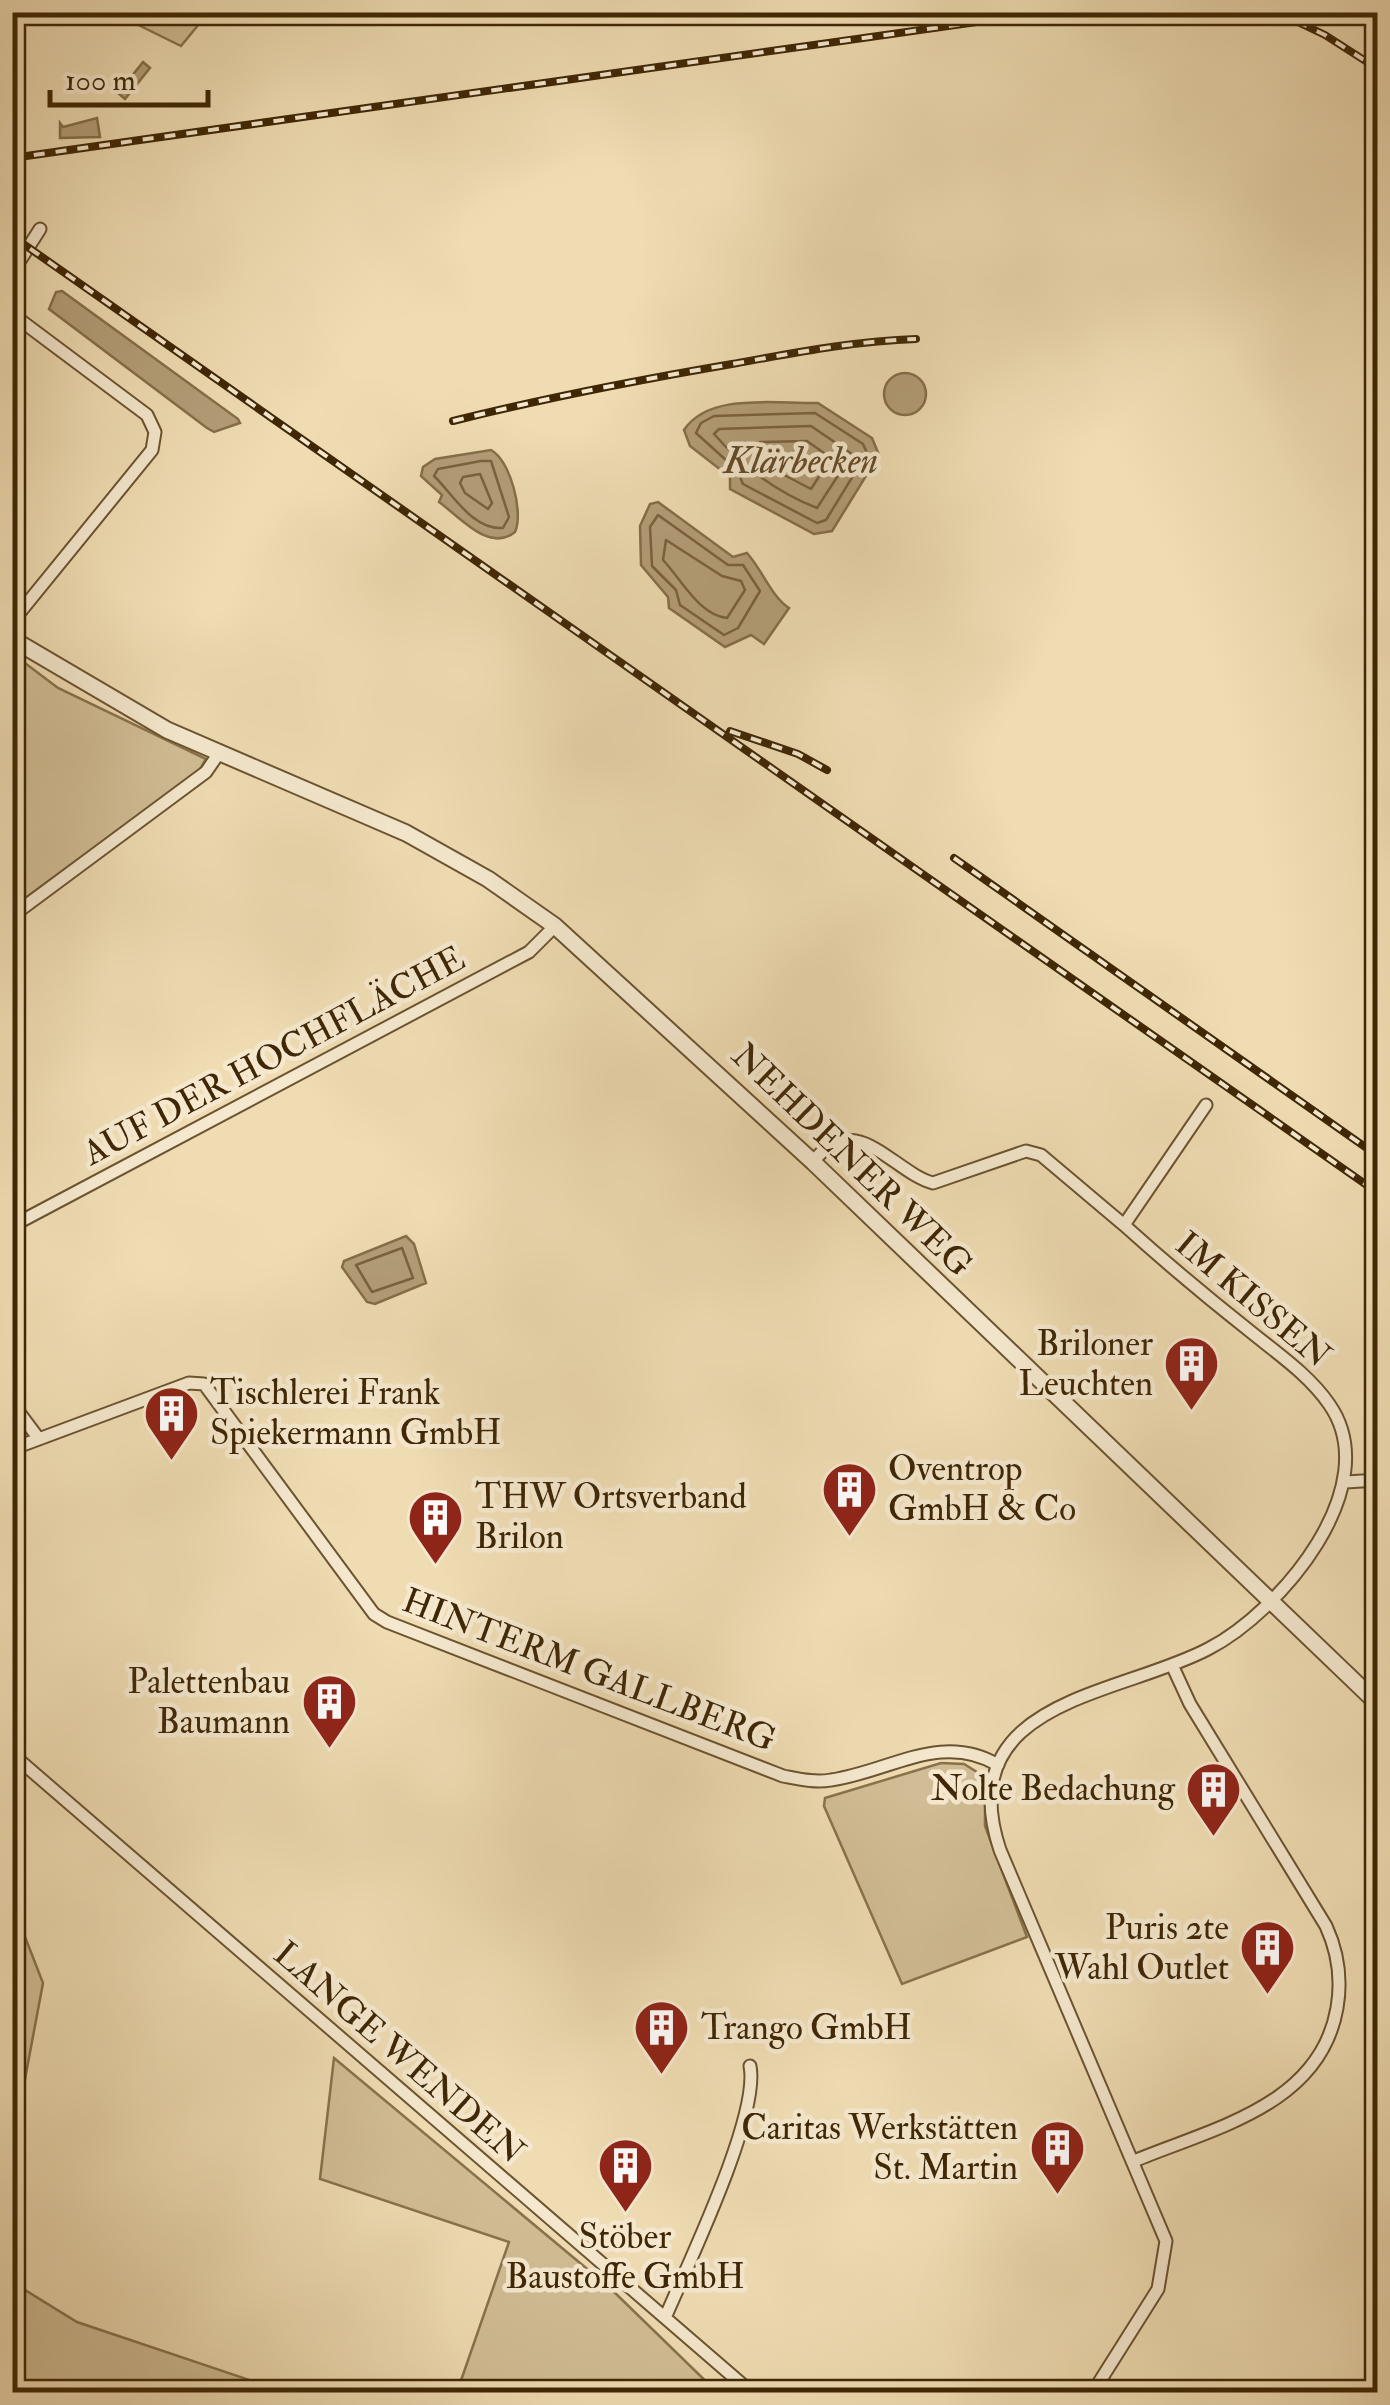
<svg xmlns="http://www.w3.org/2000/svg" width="1390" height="2405" font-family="'IM FELL Double Pica',serif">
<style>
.green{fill:#d1bd95;stroke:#88724d;stroke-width:2.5}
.water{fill:#b39e78;stroke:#856e4a;stroke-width:2.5}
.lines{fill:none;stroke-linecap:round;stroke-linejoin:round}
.shore{stroke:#79623e;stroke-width:2.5}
.minor-casing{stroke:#6b5430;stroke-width:15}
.tertiary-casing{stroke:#6b5430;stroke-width:19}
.minor{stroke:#f5e8ce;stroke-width:11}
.tertiary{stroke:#f5e8ce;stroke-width:15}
.rail-casing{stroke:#3f2705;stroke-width:8}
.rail{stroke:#f5e8ce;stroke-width:4;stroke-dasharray:11;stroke-linecap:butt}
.labels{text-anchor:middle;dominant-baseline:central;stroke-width:9;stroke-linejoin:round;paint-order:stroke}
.street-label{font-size:35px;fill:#3f2705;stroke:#f5e8ce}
.poi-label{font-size:35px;fill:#3f2705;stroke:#f5e8ce;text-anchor:end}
.water-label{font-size:38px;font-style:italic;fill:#624b28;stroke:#f5e8ce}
</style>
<rect width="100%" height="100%" fill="#efdcb3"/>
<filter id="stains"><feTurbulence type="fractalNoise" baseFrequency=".002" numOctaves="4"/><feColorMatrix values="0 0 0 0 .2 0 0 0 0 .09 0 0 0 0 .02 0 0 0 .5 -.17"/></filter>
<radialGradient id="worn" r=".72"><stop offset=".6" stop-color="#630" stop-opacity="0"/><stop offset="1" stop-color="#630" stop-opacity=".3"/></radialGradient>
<path class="green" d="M114 13H208L181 46Z
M13 654 58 688 206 759 199 771 13 907Z
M941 1763 964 1764 985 1777V1826L1027 1937 902 1984 824 1806 825 1798Z
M13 1906 43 1983 13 2143Z
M334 2058 610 2288 717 2392H457L509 2242 320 2179Z
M12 2282 77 2322 285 2392H13Z"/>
<path class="water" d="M143 62 150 68 125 99 118 93Z
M97 118 100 137 60 138V123L63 127Z
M62 291 238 419 240 423 214 432 207 428 49 309 56 292Z
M884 394a21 21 0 1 1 42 0a21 21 0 1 1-42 0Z
M818 403 872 438 879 455 832 531 814 534 730 489V477L690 446 684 430C709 392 776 404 818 403Z
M491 450C510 460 524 512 515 532 489 553 460 517 439 502L442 495 421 476 423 467 435 459Z
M658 502 733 557 747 553C763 571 771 596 789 608L764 644 751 635 725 647 669 608 668 597 641 565 640 526 650 504Z
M406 1236 414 1244 426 1283 375 1304 367 1302 342 1267 344 1261Z"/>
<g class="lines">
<path class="shore" d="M815 413 863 444 867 453 826 520 817 523 743 484 737 470 696 433 701 423 714 416Z
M811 426 852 454 817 508C776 492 742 466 714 434L719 429Z
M807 441 831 458 811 489 767 466 755 448 760 442Z
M481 461H491L509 517 503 528C472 530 452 493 434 476L438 469Z
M480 474 492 503 488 509 465 493 460 483 463 477Z
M658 515 728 565H743L760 591 738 628 724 635 680 605 676 590 652 566 650 527Z
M666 540 722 576 741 581 745 590 727 618C699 615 682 580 663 560Z
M402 1248 413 1278 372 1292 356 1265Z"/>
<defs>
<path id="minor" d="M12 273 40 229
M12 314 147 415 155 432 152 450 12 622
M12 916 206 772 219 753
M813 1162C855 1107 894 1173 933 1183L1026 1151 1041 1155 1124 1225
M12 1226 529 952 555 926
M12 1403 39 1439
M12 1449 189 1383 204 1384 374 1614 387 1622 783 1776C799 1779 815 1783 831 1780 889 1772 941 1731 998 1765
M1346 1482 1378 1480
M12 1754 751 2392
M1134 2161C1213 2128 1320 2106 1337 2008 1342 1979 1338 1952 1326 1926L1190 1704 1172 1665
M665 2318C687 2266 760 2116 750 2066
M1093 2392 1158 2289 1166 2241 1000 1850C950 1700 1119 1696 1208 1649 1280 1612 1387 1486 1329 1404 1309 1375 1278 1354 1251 1332 1208 1298 1165 1262 1124 1225L1206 1105"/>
<path id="tertiary" d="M12 639 167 730 406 833 488 879 555 926 813 1162 1378 1704"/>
</defs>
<use href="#minor" class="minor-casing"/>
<use href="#tertiary" class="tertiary-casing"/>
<use href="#minor" class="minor"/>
<use href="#tertiary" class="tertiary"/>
<defs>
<path id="rail" d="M1277 12 1325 35 1378 69
M1035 22 1101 12
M12 158 1048 12
M12 236 1378 1193
M453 421C545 398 638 380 732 364 794 353 854 341 916 339
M730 731 798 754 827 770
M954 858 1378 1156"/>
</defs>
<use href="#rail" class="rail-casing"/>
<use href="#rail" class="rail"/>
</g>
<defs>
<symbol id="building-pin" viewBox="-11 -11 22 30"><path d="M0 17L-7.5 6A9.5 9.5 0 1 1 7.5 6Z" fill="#8f2418" stroke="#f5e8ce"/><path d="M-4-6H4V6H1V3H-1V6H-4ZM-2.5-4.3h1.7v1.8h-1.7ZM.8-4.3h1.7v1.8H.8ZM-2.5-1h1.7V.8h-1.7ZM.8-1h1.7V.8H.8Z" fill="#fff"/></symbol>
</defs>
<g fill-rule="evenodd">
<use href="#building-pin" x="1160" y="1332" width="63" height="86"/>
<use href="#building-pin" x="140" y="1382" width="63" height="86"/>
<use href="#building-pin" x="818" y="1458" width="63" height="86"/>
<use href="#building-pin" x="404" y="1486" width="63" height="86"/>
<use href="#building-pin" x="298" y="1670" width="63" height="86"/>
<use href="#building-pin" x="1182" y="1758" width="63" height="86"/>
<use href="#building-pin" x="1236" y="1916" width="63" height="86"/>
<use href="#building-pin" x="630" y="1996" width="63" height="86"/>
<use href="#building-pin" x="1026" y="2116" width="63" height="86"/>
<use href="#building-pin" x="594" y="2134" width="63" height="86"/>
</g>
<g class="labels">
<g class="street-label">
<text transform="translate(274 1056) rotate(-28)">AUF DER HOCHFLÄCHE</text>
<text transform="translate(852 1160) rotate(44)">NEHDENER WEG</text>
<text transform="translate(1253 1300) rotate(40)">IM KISSEN</text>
<text transform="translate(589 1670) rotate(21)">HINTERM GALLBERG</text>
<text transform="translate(399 2053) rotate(41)">LANGE WENDEN</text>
</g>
<g class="poi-label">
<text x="1153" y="1344">Briloner<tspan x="1153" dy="40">Leuchten</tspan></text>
<text x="210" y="1393" text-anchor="start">Tischlerei Frank<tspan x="210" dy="40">Spiekermann GmbH</tspan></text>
<text x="888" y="1469" text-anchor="start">Oventrop<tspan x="888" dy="40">GmbH &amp; Co</tspan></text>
<text x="475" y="1497" text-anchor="start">THW Ortsverband<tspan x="475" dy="40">Brilon</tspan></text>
<text x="290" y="1682">Palettenbau<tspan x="290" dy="40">Baumann</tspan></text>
<text x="1175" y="1789">Nolte Bedachung</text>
<text x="1229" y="1928">Puris 2te<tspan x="1229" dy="40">Wahl Outlet</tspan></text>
<text x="701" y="2028" text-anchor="start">Trango GmbH</text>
<text x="1018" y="2128">Caritas Werkstätten<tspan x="1018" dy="40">St. Martin</tspan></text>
<text x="625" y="2237" text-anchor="middle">Stöber<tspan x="625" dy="40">Baustoffe GmbH</tspan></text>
</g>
<g class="water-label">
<text x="801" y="461">Klärbecken</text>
</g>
</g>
<rect width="1390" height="2405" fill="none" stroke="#efdcb3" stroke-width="50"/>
<rect x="15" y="15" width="1360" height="2375" fill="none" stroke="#3f2705" stroke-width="5"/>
<rect x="25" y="25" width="1340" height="2355" fill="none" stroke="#3f2705" stroke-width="2.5"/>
<path d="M50 90v15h158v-15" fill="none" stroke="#3f2705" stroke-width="5"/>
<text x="65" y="90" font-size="30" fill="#3f2705" stroke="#f5e8ce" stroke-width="8" paint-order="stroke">100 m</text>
<rect width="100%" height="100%" filter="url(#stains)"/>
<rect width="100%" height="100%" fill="url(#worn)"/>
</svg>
